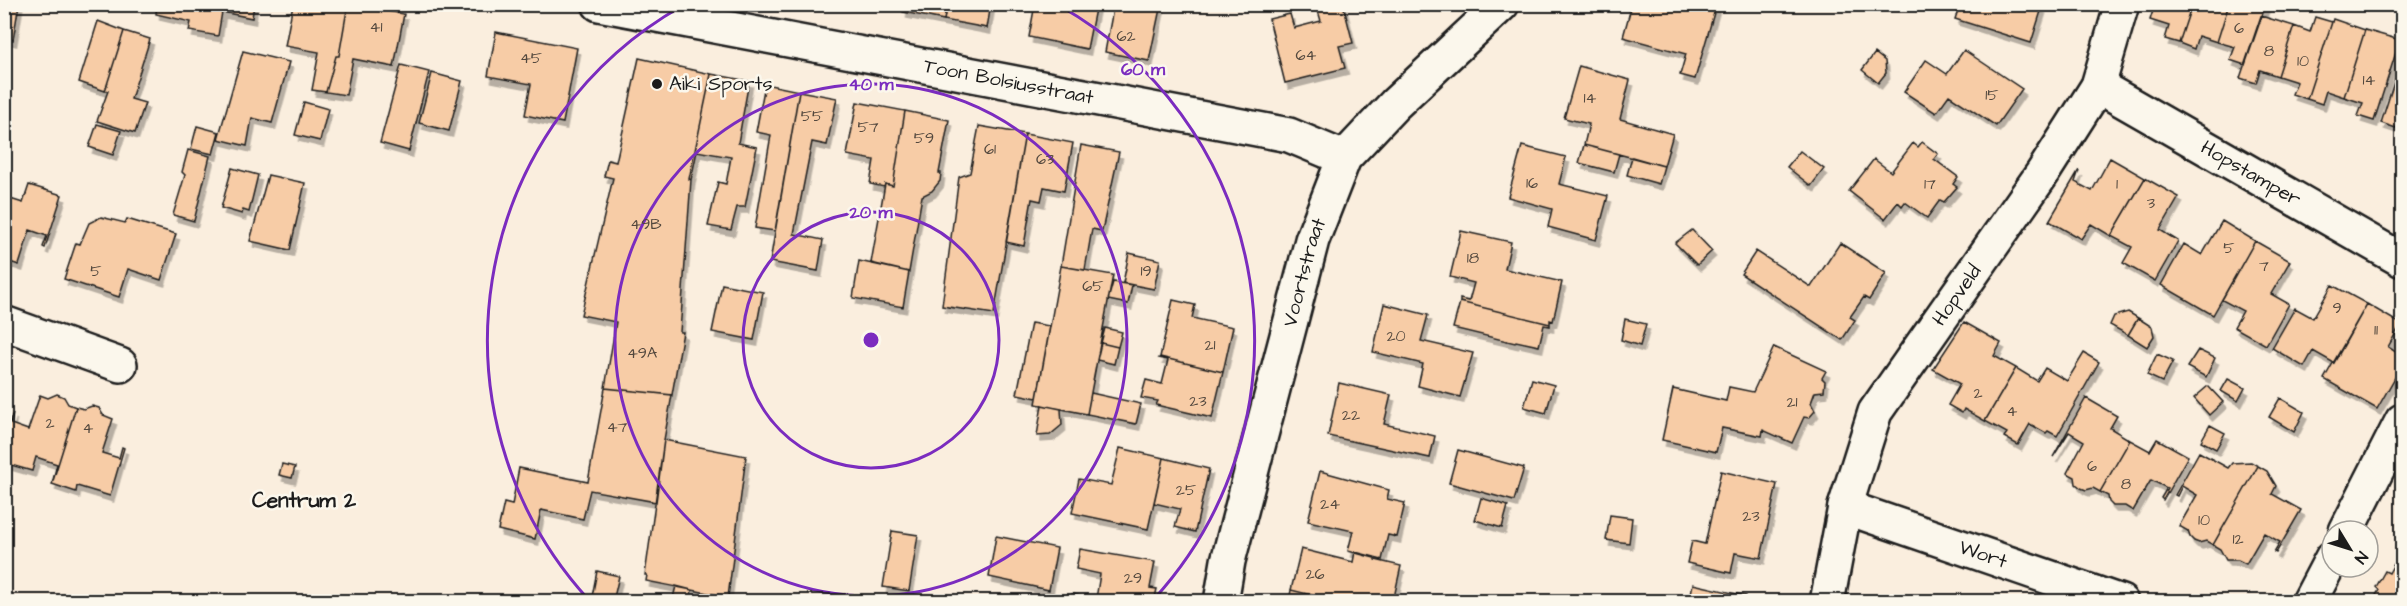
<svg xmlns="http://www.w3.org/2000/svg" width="2407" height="606" font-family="'Architects Daughter',sans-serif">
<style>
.building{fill:#f7cca6;stroke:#1c1c1c;stroke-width:1.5;filter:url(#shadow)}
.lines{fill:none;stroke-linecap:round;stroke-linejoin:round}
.minor-casing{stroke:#1c1c1c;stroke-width:38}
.minor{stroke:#fbf7ec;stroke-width:33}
.ring{fill:none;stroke:#7b2cbf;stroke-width:3}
.poi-dot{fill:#1c1c1c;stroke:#fbf7ec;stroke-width:2}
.labels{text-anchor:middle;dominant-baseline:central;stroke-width:5;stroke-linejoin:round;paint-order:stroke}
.number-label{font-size:16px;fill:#53483e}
.street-label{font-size:20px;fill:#1c1c1c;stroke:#fbf7ec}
.poi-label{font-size:20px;fill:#1c1c1c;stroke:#fbf7ec;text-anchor:start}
.neighbourhood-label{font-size:21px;font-weight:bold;fill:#1c1c1c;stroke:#fbf7ec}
.centre{fill:#7b2cbf;stroke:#fbf7ec;stroke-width:3}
.ring-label{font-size:18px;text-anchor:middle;font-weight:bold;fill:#7b2cbf;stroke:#fbf7ec;stroke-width:5;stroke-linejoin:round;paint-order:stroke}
</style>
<defs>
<filter id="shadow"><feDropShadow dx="3.5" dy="6" stdDeviation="0" flood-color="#0004"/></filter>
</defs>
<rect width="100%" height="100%" fill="#faeede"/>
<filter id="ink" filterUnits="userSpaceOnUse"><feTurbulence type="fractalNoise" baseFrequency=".0167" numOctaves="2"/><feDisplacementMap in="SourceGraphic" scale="12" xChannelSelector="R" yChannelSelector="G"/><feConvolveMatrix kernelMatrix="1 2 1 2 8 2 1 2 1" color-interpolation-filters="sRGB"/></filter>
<g filter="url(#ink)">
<path class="building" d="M4 4H19L13 40 4 38Z
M157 4H254L252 18 222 12 218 36 189 31 191 22 156 14Z
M293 4H348L339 56H336L326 92 312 90 319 52 285 46Z
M348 4 404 14 394 67 353 59 346 95 326 92 336 56H339Z
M904 4H947L944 20 903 12Z
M947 4H991L987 28 944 20Z
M1035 4H1096L1087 49 1029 37Z
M1114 4H1161L1149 61 1105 52Z
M1316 4H1343L1353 43 1339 46 1345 68 1285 83 1269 19 1290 14 1294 28 1321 21Z
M1632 4 1716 6 1695 79 1680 75 1686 54 1623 37Z
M1960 4H2033L2042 8 2031 43 1955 19Z
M2155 4H2192L2179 43 2165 39 2169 26 2150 20Z
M2192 4H2229L2217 42 2198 36 2194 49 2179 43Z
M2229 4H2266L2245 65 2230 60 2235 47 2217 42Z
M2261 16 2294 26 2278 76 2260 70 2256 83 2240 78Z
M2315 17 2332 22 2307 99 2292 94 2297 82 2278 76 2294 26 2310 32Z
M2333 19 2365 30 2344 97 2326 91 2322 104 2307 99Z
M98 21 124 31 105 91 79 82Z
M2365 30 2400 40 2374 121 2358 116 2363 103 2344 97Z
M124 31 150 39 131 99 145 103 135 133 97 121 108 91H105Z
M496 32 577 48 563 123 525 115 531 84 488 76Z
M1964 50 2022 89 1996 126 1949 95 1936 113 1904 92 1926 60 1947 74Z
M243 51 289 62 272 123 252 118 247 146 218 139Z
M1875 53 1885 61 1886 73 1878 83 1862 70Z
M2402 57V116L2401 115 2396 128 2381 123Z
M639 58 711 74 689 179 691 180 680 332H683L672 395 605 388 616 322 581 315 613 178 604 176 608 160 616 162Z
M401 65 429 72 409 151 380 143Z
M1579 66 1630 80 1620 119 1673 134 1664 166 1584 145 1589 124 1564 118Z
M432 73 462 81 449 131 419 123Z
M711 74 749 81 738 143 757 147 745 207H737L731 230 708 226 718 182 726 184 731 157 697 151 691 180 689 179Z
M765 84 799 91 775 231 755 228 771 135 756 132Z
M799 91 837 98 827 145 812 142 794 234 823 240 818 271 770 262Z
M304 102 328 109 320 141 295 135Z
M857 102 905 111 893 186 885 184 884 187 870 184 874 160 847 155Z
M905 111 949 120 939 173H941L940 181 932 191 922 196 909 272 871 263 885 184 893 186Z
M97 124 121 131 113 155 89 147Z
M197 126 219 132 213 154 191 149Z
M979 126 1025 134 994 314 942 306 959 177 970 173Z
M1025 134 1073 143 1064 191 1044 187 1041 201 1032 199 1024 246 1006 242Z
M1922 142 1938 154 1934 159 1958 177 1953 184 1957 187 1944 202 1940 200 1927 218 1905 202 1902 206 1898 202 1885 219 1849 191 1874 159 1891 172 1913 143 1918 147Z
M1081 145 1119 152 1102 231 1092 229 1085 270 1061 266Z
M1584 145 1619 154 1614 172 1579 163Z
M1522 146 1566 157 1559 184 1608 196 1596 240 1548 227 1552 209 1508 197Z
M188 150 210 156 194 221 173 215 185 175 182 172Z
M1800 151 1824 169 1811 186 1787 167Z
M1632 157 1664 166 1659 184 1627 175Z
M2110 158 2145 178 2111 236 2091 224 2081 239 2049 221 2079 170 2075 182 2092 191Z
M232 168 258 175 249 212 243 210 242 214 221 208Z
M268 175 305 183 290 250 250 241Z
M2145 178 2179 197 2160 230 2178 241 2155 281 2123 263 2132 247 2111 236Z
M29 185 62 195 45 248 43 247 47 236 30 230 19 265 10 262 4 265V197L23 203Z
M101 217 125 223 127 219 176 234 161 280 128 269 119 297 64 279 76 243 80 244 89 223Z
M2222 221 2255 241 2213 315 2161 285 2184 244 2202 255Z
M1692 230 1712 251 1697 265 1675 243Z
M1461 231 1511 242 1505 269 1562 282 1553 321 1550 320V324L1460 302V299L1469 301 1474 283 1450 277Z
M2255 241 2290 261 2271 294 2289 304 2266 345 2234 327 2243 311 2222 300Z
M1840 243 1886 273 1869 300 1864 297 1850 317 1855 320 1842 340 1741 274 1756 251 1811 287Z
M1129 253 1160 260 1154 289 1123 283Z
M859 261 909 272 903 307 853 298Z
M1061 266 1113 275 1087 414 1036 404Z
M1113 282 1132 285 1128 304 1108 300Z
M722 284 763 292 754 340 712 332Z
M2332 285 2367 304 2334 363 2313 351 2304 367 2272 348 2295 308 2313 318Z
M1173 300 1195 305 1192 318 1233 327 1223 372 1160 357Z
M1460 302 1550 324V326L1544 325 1539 346 1516 341 1515 343 1453 328Z
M1384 304 1428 315 1421 341 1473 353 1460 397 1418 386 1423 364 1373 352Z
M2367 304 2401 324 2388 347 2402 356V365L2377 409 2324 379Z
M2128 312 2138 318 2128 335 2110 325 2114 316Z
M2138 318 2152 327 2154 336 2147 347 2128 335Z
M1625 319 1646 324 1640 346 1621 340Z
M1964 322 2001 343 1994 356 2016 368 1985 421 1964 409 1962 413 1948 405 1960 384 1933 369Z
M1031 323 1050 326 1037 398 1017 394Z
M1105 328 1122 332 1118 347 1101 343Z
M1101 343 1118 347 1114 364 1097 360Z
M1774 347 1826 371 1822 378 1825 381 1824 391 1815 392 1811 403 1815 411 1809 418 1804 417 1792 443 1763 430 1762 436 1722 428 1716 452 1662 440 1673 389 1726 401 1729 387 1753 392Z
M2198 350 2215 358 2206 377 2187 367Z
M2084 353 2099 362 2057 436 2048 431 2046 433 2030 424 2018 445 2004 437 2007 433 1985 421 2016 368 2037 381 2045 368 2067 381Z
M2157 354 2173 361 2162 382 2147 375Z
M1160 357 1223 372 1212 418 1156 405 1158 401 1141 398 1146 380 1162 384 1168 360 1159 358Z
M1532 379 1554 385 1546 413 1524 407Z
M2228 379 2245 388 2238 401 2221 391Z
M1339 383 1391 395 1384 424 1435 436 1430 458 1328 436Z
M2208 386 2223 402 2209 415 2194 398Z
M605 388 672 395 664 440 656 502 590 490 583 519 541 510 535 539 498 530 504 503 512 505 519 468 588 482Z
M1091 393 1141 404 1136 424 1087 414Z
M57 394 64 397 68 404 76 407 52 484 57 464 36 457 32 471 4 463V439L13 413 11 424 28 430 40 395 48 398Z
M2086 398 2117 416 2110 428 2130 440 2100 492 2093 488 2086 490 2081 488 2076 484 2075 477 2067 473 2084 441 2069 432 2053 457Z
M2280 398 2304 412 2294 432 2269 417Z
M1042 405 1061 409 1062 425 1050 435 1037 436Z
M92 406 99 408 103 415 113 419 102 453 119 458 122 447 124 448 110 496 77 486 76 492 52 484 76 407 84 409Z
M2210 425 2225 433 2216 449 2201 441Z
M2157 439 2188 456 2163 500 2161 498 2167 488 2151 480 2133 511 2125 506H2113L2109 502 2108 496 2100 492 2130 440 2150 451Z
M664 440 746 456 728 597 646 581 647 575H645Z
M1120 448 1164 458 1148 529 1072 513 1079 479 1111 485Z
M1458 450 1524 468 1514 501 1449 483Z
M2199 452 2228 468 2232 463 2251 462 2258 466 2213 545 2206 541 2199 543 2194 541 2190 537 2188 531 2179 526 2197 495 2182 486 2177 496 2175 495Z
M1164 458 1209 469 1195 532 1175 527 1180 509 1154 503Z
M282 464 295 467 292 478 279 475Z
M2258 466 2267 471 2276 486 2272 494 2301 510 2276 553 2274 552 2280 542 2264 533 2246 564 2238 560H2226L2220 549 2213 545Z
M1320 471 1389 490 1387 499 1405 503 1397 537 1388 535 1382 560 1348 551 1353 531 1308 521Z
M1721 471 1777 484 1761 558 1735 553 1731 573 1687 563 1692 541 1705 544Z
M1481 498 1508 506 1502 528 1475 520Z
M1610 515 1632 518 1629 543 1606 540Z
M892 531 918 535 909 591 883 587Z
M996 536 1057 548 1049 590 989 577Z
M1080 549 1155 562 1150 588 1157 589 1154 602H1108L1096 599 1100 574 1076 569Z
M1301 549 1353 562 1355 552 1375 557V560L1401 566 1393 602H1339L1291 590Z
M2394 564 2402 568V602H2383L2375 597 2379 590 2376 587 2385 571 2389 573Z
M597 571 619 576 613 602H591Z
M1693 584 1746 596 1745 602H1689Z
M676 586 692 590 690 602H672Z
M1291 590 1339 602H1289Z
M1072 594 1096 599 1108 602H1071Z"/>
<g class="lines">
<defs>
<g id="minor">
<path id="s1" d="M599 4 1289 135 1344 158"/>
<path id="s2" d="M2098 86 2402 260"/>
<path d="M4 323 120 365"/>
<path id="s3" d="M1845 507 2121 602"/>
<path d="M2346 531 2402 421"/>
<path id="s4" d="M1221 602 1228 561 1312 240 1344 158 1395 104 1502 4"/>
<path id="s5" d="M1827 602 1845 507 1875 412 2042 174 2098 86 2122 4"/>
<path d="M2309 602 2332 558"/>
</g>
</defs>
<use href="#minor" class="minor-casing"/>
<use href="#minor" class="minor"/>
</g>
</g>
<g class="ring">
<circle cx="871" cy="340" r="128"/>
<circle cx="871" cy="340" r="256"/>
<path d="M588 599A384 384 0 0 1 682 6M1060 6A384 384 0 0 1 1154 599"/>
</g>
<circle class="poi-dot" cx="657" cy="84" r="6"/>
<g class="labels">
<g class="number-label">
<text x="376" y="27">41</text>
<text x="2239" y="28">6</text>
<text x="1126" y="36">62</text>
<text x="2269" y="51">8</text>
<text x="1306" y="55">64</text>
<text x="531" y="58">45</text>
<text x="2303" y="61">10</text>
<text x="2369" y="80">14</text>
<text x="1992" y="95">15</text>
<text x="1590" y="98">14</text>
<text x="812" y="116">55</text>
<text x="868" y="127">57</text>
<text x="924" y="138">59</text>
<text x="990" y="149">61</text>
<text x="1045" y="159">63</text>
<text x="1532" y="183">16</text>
<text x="1930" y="184">17</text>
<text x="2117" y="184">1</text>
<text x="2151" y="203">3</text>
<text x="646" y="224">49B</text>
<text x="2229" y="248">5</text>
<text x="1473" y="258">18</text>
<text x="2264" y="266">7</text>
<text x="96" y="271">5</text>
<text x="1146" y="271">19</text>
<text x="1093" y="286">65</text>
<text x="2337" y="308">9</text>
<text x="2376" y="330">11</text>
<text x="1396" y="336">20</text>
<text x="1210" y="345">21</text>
<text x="642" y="353">49A</text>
<text x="1978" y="393">2</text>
<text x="1198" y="401">23</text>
<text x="1792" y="402">21</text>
<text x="2012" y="411">4</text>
<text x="1351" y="415">22</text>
<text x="50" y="423">2</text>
<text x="617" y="427">47</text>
<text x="88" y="428">4</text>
<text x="2092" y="466">6</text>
<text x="2126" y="484">8</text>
<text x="1186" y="490">25</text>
<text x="1330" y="504">24</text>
<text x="1751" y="516">23</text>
<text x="2204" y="520">10</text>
<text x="2238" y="539">12</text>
<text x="1315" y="574">26</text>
<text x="1133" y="578">29</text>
</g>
<g class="street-label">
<text stroke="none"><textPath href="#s1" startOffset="417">Toon Bolsiusstraat</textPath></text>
<text stroke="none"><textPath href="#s2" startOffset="176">Hopstamper</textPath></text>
<text stroke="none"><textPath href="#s4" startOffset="340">Voortstraat</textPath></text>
<text stroke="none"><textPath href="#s5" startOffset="339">Hopveld</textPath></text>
<text stroke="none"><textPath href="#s3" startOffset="146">Wort</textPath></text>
</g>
<g class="poi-label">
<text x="669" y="84">Aiki Sports</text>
</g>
<g class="neighbourhood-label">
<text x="304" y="500">Centrum 2</text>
</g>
</g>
<circle cx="871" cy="340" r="9" class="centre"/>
<g class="ring-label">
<text x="1143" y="75">60 m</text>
<text x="871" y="90">40 m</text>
<text x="871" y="218">20 m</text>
</g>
<rect width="2407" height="606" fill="none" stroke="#fbf7ec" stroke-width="24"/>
<rect x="12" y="12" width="2383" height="582" fill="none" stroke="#1c1c1c" stroke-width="2" filter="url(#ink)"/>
<g transform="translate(2350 549) rotate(128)"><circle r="28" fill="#fbf7ec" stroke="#a29f99" stroke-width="1.5"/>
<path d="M0-4.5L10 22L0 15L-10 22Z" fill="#1c1c1c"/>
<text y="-9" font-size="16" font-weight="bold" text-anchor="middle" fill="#1c1c1c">N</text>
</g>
</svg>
